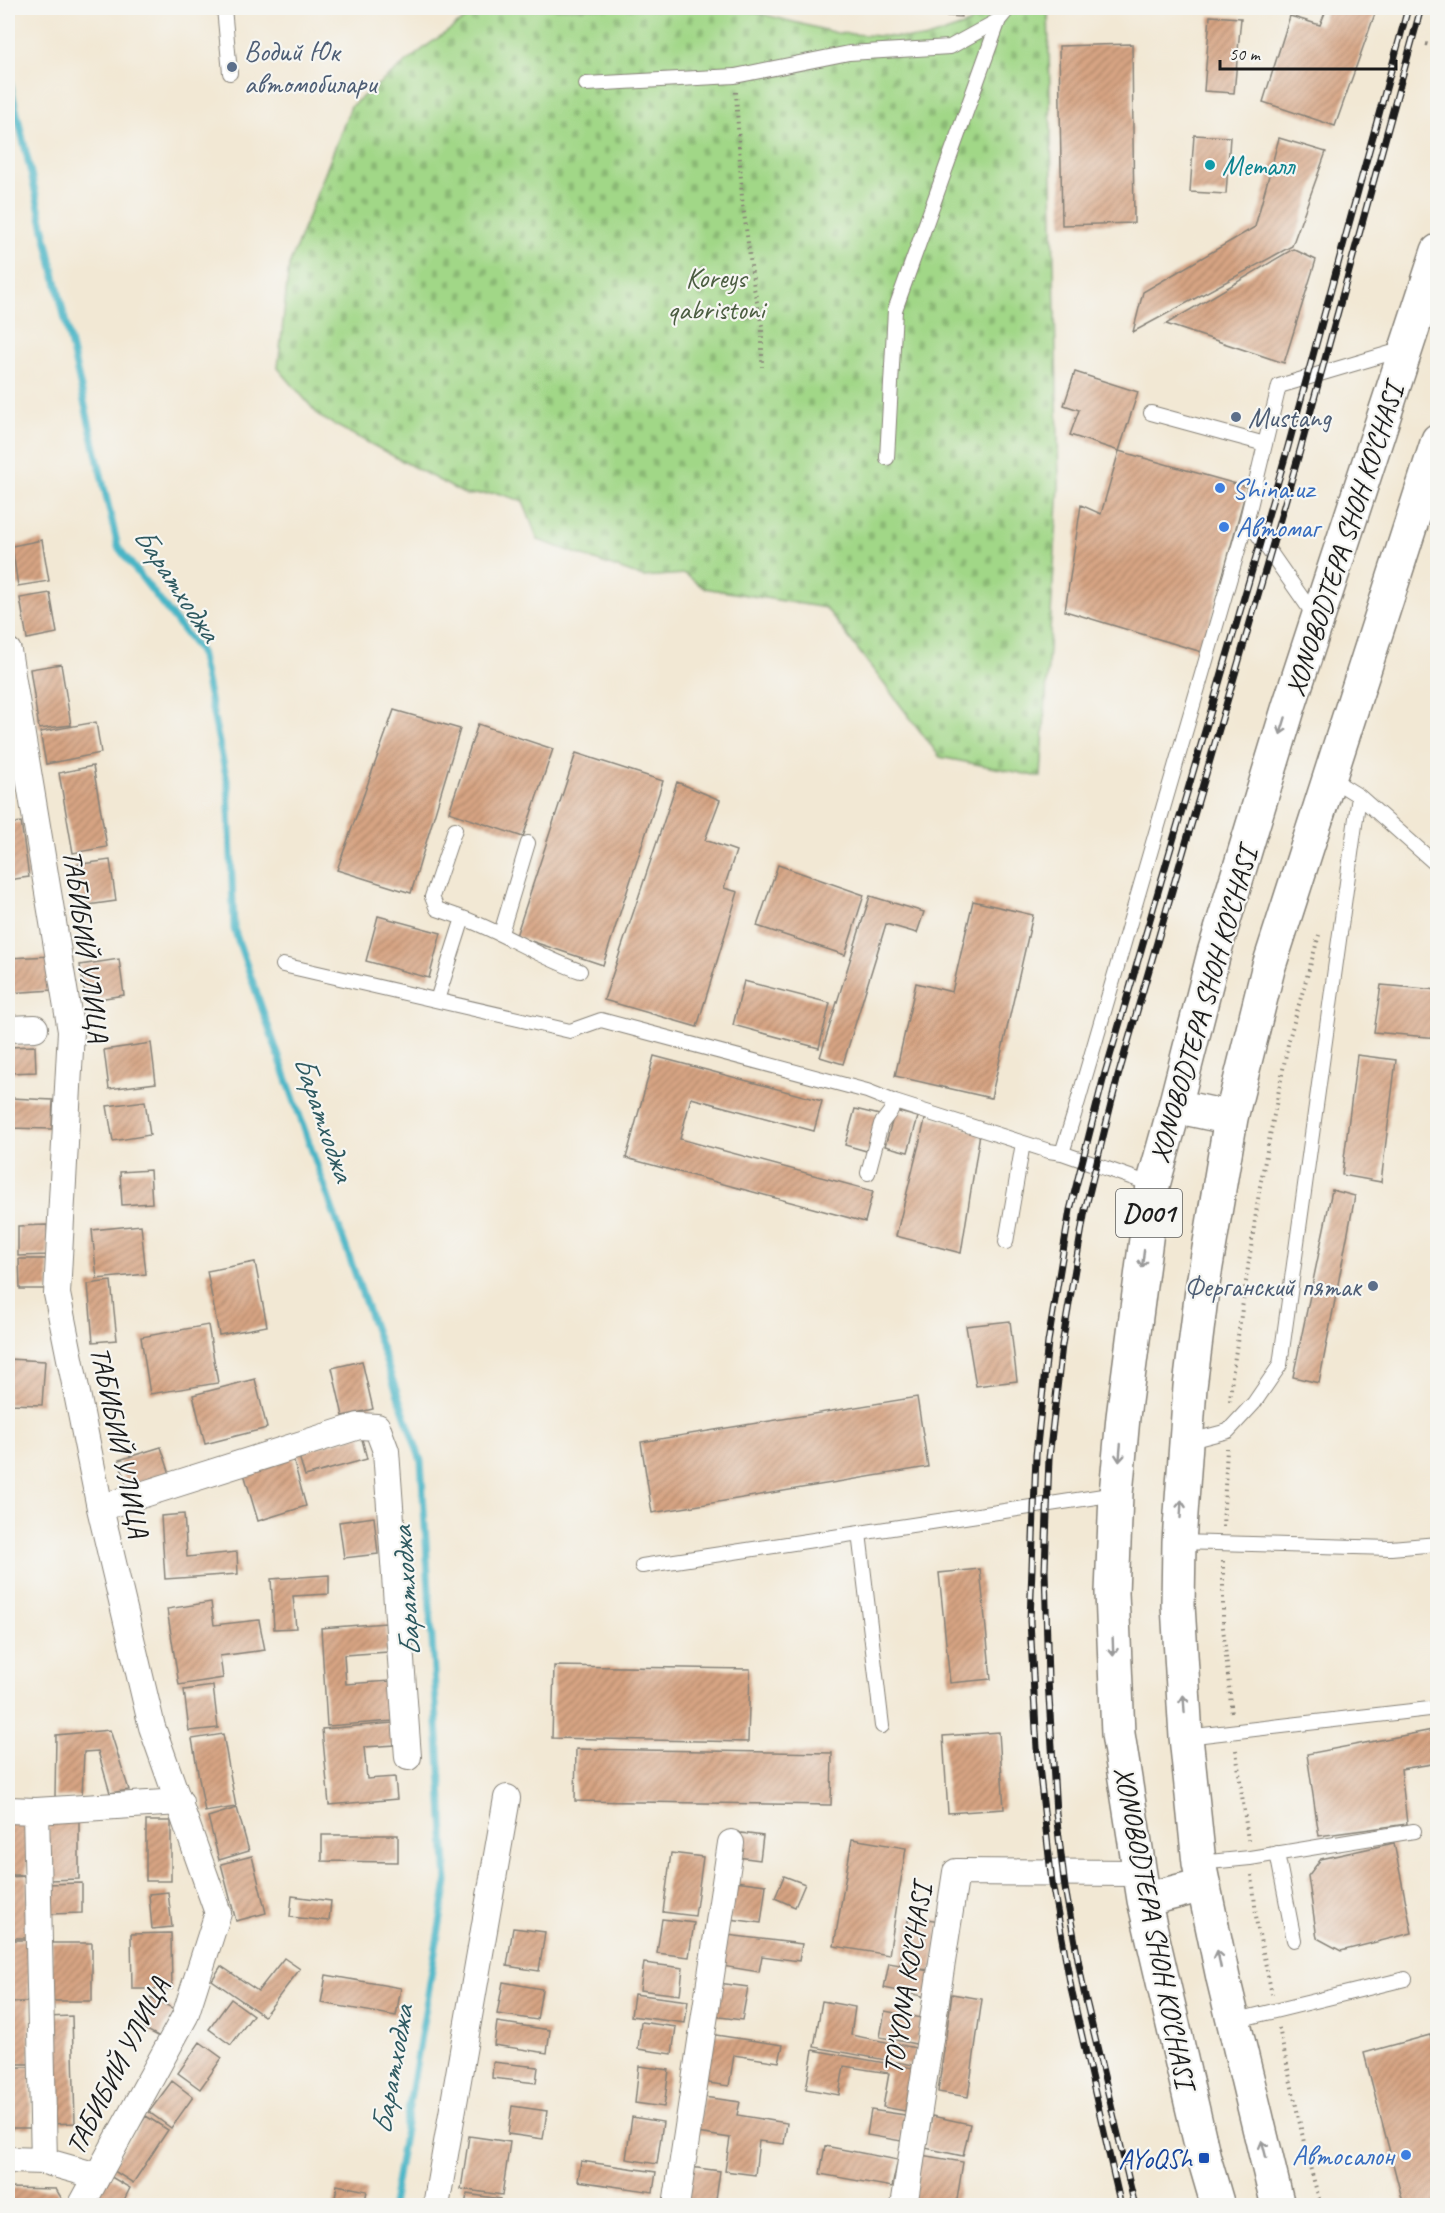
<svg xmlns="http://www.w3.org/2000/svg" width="1445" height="2213" font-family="Caveat,sans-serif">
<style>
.cemetery{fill:url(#cemetery-stones);stroke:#5e7a52;stroke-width:1.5}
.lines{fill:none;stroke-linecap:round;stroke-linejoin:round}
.stream{stroke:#49b5c6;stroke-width:7}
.building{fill:url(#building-hatch)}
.lane-casing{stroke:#878278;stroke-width:16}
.street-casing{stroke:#878278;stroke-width:28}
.highway-casing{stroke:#878278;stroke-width:36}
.path{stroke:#878278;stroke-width:4;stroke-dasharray:1.5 4.5;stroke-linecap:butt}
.lane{stroke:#fff;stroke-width:14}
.street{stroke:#fff;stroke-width:26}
.highway{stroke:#fff;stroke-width:33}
.rail-casing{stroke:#1c1c1c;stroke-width:7}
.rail{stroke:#f6f6f2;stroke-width:4.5;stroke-dasharray:14;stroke-linecap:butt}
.oneway{stroke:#999}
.service-dot{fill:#5c6f8a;stroke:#f6f6f2;stroke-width:2}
.culture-dot{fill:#0f9aa8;stroke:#f6f6f2;stroke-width:2}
.shop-dot{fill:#3f7fe0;stroke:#f6f6f2;stroke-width:2}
.transit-dot{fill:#1a4fb4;stroke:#f6f6f2;stroke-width:2}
.labels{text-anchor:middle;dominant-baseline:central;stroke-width:4.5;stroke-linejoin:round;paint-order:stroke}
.shield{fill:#f6f6f2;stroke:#5d5d5c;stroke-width:1.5}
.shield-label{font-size:27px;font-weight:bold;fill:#1c1c1c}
.service-label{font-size:28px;fill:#4e5e75;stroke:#f6f6f2;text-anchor:start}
.culture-label{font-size:28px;fill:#0d838f;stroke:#f6f6f2;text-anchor:start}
.park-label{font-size:28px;fill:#4b5d41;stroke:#f6f6f2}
.shop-label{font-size:28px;fill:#366cbe;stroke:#f6f6f2;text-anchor:start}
.street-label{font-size:28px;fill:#1c1c1c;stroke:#f6f6f2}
.transit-label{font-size:28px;fill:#164399;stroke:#f6f6f2;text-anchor:end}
.water-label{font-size:30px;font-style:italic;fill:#2e5960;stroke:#f6f6f2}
</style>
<defs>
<pattern id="cemetery-stones" width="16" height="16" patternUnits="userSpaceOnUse" patternTransform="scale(1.5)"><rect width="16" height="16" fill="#a1d787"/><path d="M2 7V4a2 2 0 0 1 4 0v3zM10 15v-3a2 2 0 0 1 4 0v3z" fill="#8ab874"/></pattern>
<pattern id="building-hatch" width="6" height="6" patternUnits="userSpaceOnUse" patternTransform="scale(1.5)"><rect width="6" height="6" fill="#d7a483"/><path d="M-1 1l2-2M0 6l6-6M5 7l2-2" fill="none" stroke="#ae856a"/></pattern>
</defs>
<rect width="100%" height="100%" fill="#f6f6f2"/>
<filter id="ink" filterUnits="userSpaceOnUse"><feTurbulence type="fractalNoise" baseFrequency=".0167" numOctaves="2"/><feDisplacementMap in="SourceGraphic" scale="12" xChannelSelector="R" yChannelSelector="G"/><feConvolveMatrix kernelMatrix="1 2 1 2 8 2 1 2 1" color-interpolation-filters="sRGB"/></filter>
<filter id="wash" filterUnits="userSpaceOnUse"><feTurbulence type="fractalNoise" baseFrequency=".008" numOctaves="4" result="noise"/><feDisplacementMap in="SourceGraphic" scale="24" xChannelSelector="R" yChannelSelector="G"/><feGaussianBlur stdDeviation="1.35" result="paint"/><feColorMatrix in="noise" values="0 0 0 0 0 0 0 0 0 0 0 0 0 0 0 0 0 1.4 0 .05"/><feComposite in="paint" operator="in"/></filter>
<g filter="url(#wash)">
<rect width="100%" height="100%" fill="#f2e8d4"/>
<path class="cemetery" d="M481 8H738L837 33 924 39 969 24 986 8H1048L1059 485 1041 777 940 757 826 608 704 588 685 574 643 577 538 540 523 501 497 493 466 495 320 417 278 368 289 266 351 106 428 45Z"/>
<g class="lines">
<path class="stream" d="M8 75 118 547 200 652 228 785 234 929 421 1461 447 1882 392 2206"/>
</g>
<g id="blocks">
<path class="building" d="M937 8H962L961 17 936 15Z
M1327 8H1377L1335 126 1263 102 1290 16 1320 25Z
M1210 16 1241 18 1234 93 1204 91Z
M1132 44 1134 223 1062 225 1059 46Z
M1194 135 1230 137 1226 194 1190 192Z
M1279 138 1326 152 1292 246 1133 332 1143 292 1255 227Z
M1293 249 1316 260 1284 363 1166 324Z
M1075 372 1138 392 1119 451 1070 435 1079 410 1064 405Z
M1119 451 1247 487 1202 652 1065 611 1081 505 1101 514Z
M42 540 49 581 18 586 12 546Z
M50 593 57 633 27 639 20 598Z
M61 664 71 725 39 729 30 669Z
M394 710 460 729 411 893 337 870Z
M96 722 101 753 46 764 40 732Z
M478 724 553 749 523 837 449 812Z
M576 753 663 781 603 965 516 936Z
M93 766 107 847 73 853 59 773Z
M677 782 720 800 705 840 736 851 724 888 738 892 697 1027 604 1000Z
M21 822 29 877 8 880V824Z
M110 860 116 901 81 906 75 865Z
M778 865 864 895 845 955 757 926Z
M870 896 924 912 917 933 886 924 843 1064 820 1057Z
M973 901 1033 915 991 1098 895 1076 916 983 952 992Z
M378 916 441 933 429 978 366 961Z
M52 956 53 990 8 993V958Z
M119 959 124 995 86 1001 80 965Z
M744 981 830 1003 819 1048 733 1025Z
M1381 985 1438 990V1038L1374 1032Z
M151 1043 156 1083 109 1089 104 1050Z
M35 1046 36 1072 8 1073V1047Z
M1357 1055 1396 1060 1381 1182 1342 1175Z
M654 1056 822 1101 814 1131 691 1098 680 1139 873 1191 865 1222 626 1158Z
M10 1098 53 1100 52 1129 8 1128Z
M145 1101 150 1135 113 1141 107 1106Z
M855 1109 880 1115 870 1152 845 1145Z
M895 1111 918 1117 908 1152 885 1146Z
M926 1116 980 1133 961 1253 896 1236Z
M150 1170 152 1203 122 1205 120 1172Z
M1332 1190 1355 1196 1319 1383 1293 1377Z
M47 1225 48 1255 18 1256V1226Z
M141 1225 146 1274 97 1279 92 1230Z
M19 1259H48L49 1289H20Z
M255 1262 267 1326 219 1335 207 1271Z
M111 1281 117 1340 93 1342 88 1284Z
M1010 1321 1017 1381 976 1386 966 1326Z
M208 1325 218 1383 150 1394 141 1337Z
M8 1359 45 1361 42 1405 8 1404Z
M362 1361 373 1409 343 1416 332 1368Z
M255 1379 267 1428 205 1444 193 1395Z
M917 1397 928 1467 652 1513 641 1442Z
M361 1435 367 1459 305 1476 298 1453Z
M161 1447 170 1474 127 1487 119 1460Z
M292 1455 306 1506 258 1521 243 1470Z
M184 1514 187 1557 237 1552 238 1574 165 1579 161 1516Z
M374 1517 378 1554 344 1558 339 1522Z
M980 1569 991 1679 950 1683 939 1573Z
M329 1575V1594L293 1596 296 1628 274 1629 271 1579Z
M211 1602 214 1625 259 1620 265 1650 220 1656 223 1678 179 1685 167 1609Z
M386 1623 388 1652 344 1655 346 1684 391 1681 393 1721 327 1726 321 1628Z
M554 1666 750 1669 748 1742 552 1738Z
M213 1686 218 1728 189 1731 184 1690Z
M393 1723 395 1745 364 1747 367 1779 395 1777 397 1799 329 1805 322 1729Z
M1438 1729V1763L1401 1769 1407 1824 1319 1836 1307 1754Z
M110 1730 129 1790 110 1793 98 1751 84 1752 82 1796 55 1797 56 1735Z
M999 1732 1004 1809 948 1813 943 1736Z
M223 1734 236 1807 205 1812 192 1739Z
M576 1749 832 1753 831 1805 575 1801Z
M237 1808 249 1851 219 1860 208 1817Z
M26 1813 27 1875H8V1814Z
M48 1820H79V1879L48 1880Z
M146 1821H171V1881H146Z
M741 1833 763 1836 760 1860 738 1857Z
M322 1835H398V1862L322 1861Z
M852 1839 906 1848 889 1955 834 1946Z
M1394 1843 1412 1933 1341 1951 1317 1938 1308 1876 1321 1859Z
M671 1853 703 1857 695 1916 663 1912Z
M252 1856 266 1913 236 1921 221 1864Z
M27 1876 28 1938H8V1877Z
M784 1876 805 1884 795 1907 775 1898Z
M735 1881 766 1885 761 1923 730 1919Z
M82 1883V1913L48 1914 47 1884Z
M168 1892 172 1927 152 1929 149 1894Z
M292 1896 331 1901 329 1921 290 1917Z
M909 1916 940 1921 932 1970 919 1969 932 1972 927 1997 884 1988 889 1963 900 1965Z
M662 1919 694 1923 689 1957 657 1953Z
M513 1928 545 1932 539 1971 507 1966Z
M171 1933 172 1989H132L131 1934Z
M727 1935 802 1944 799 1961 762 1956 759 1972 722 1966Z
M8 1940H28L29 2002H8Z
M52 1943H92V2001H52Z
M284 1958 300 1969 264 2016 212 1980 221 1966 258 1991Z
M644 1963 683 1968 680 1995 640 1990Z
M326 1975 401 1988 396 2016 321 2003Z
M503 1982 542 1989 537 2020 497 2014Z
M718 1983 748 1987 742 2020 713 2016Z
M634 1994 688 2001 685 2023 631 2016Z
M952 1994 982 1999 968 2097 938 2092Z
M151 1997 174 2009 160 2037 137 2025Z
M231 1999 253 2015 231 2045 209 2029Z
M822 2001 855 2007 851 2035 916 2048 913 2065 814 2047Z
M29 2002 30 2064H8V2003Z
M885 2011 921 2018 916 2044 880 2037Z
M72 2016 75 2123 49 2124 46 2017Z
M497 2022 550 2030 547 2053 494 2045Z
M641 2022 676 2027 672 2054 638 2049Z
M709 2034 783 2045 779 2062 734 2055 729 2086 702 2082Z
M1430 2035 1438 2065V2206H1404L1364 2053Z
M200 2042 222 2058 200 2089 178 2073Z
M813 2050 913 2068 905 2111 883 2107 889 2073 844 2066 839 2095 806 2089Z
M493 2062 538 2067 536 2083 492 2078Z
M639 2066 669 2070 664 2107 635 2103Z
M8 2067H30L31 2128H8Z
M172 2081 193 2097 171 2128 149 2112Z
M703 2097 740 2102 737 2115 787 2123 784 2144 759 2141 755 2175 725 2171 730 2138 697 2133Z
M512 2106 547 2111 543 2139 508 2134Z
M871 2110 905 2115 901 2141 867 2135Z
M146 2116 168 2130 133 2183 111 2169Z
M932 2116 970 2124 963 2156 925 2148Z
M632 2117 663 2122 657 2164 626 2159Z
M469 2136 510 2142 502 2195 461 2189Z
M825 2146 898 2160 892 2187 820 2174Z
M921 2155 963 2162 956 2206H913Z
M581 2161 656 2172 653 2192 578 2181Z
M690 2167 720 2171 715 2206H685Z
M108 2175 130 2188 121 2206H91Z
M337 2185 367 2191 364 2206H334Z
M8 2188 56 2189 66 2206H8Z
M467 2194 500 2199 499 2206H465Z"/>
</g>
</g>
<g filter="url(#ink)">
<use href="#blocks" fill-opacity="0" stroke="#878278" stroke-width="1.5"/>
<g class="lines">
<defs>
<path id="lane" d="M224 8 230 73
M586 84 735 76 849 53 950 47 999 20
M1151 413 1265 444
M887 458 895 310 999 20 1009 8
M1316 618 1247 519 1279 386 1404 349
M1330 778 1359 796 1438 866
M455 829 432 897 437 909 463 918
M501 933 528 843
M283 965 570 1031 601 1020 867 1091 895 1102
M437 1000 463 918C504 933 539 957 580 971
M1062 1153 1153 1185
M868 1173 881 1124 890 1112 895 1102 1049 1151 1062 1153 1074 1115 1247 519
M1006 1242 1023 1143
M1186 1442 1228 1431 1254 1403 1280 1365 1359 796
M859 1533 882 1726
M1179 1542 1391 1548 1438 1544
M642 1566 1116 1494
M1186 1737 1438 1708
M1277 1853 1294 1940
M1199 1863 1250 1858 1414 1831
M1233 2021 1405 1979"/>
<path id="street" d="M8 651 71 1031 57 1294 100 1508 152 1727 218 1913 185 2016 81 2206
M8 1029 35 1028
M100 1508 359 1426 377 1427 386 1451 408 1757
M8 1810 36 1811 180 1802
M36 1811 44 2161
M8 2160 44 2161 97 2176
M436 2206 507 1798
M676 2206 731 1843
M904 2206 956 1872 1139 1873"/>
<path id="highway" d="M1175 1106 1231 1118
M1144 1900 1203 1885
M1218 2206 1204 2158 1144 1900 1118 1734 1112 1593 1116 1494 1123 1417 1153 1185 1175 1106 1214 953 1289 706 1438 251
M1278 2206 1223 1978 1199 1863 1186 1737 1178 1605 1179 1542 1190 1387 1202 1290 1231 1118 1268 969 1438 440"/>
</defs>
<use href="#lane" class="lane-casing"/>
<use href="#street" class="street-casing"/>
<use href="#highway" class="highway-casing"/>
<path class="path" d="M1426 44 1438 47
M736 92 742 198 754 288 762 326V367
M1230 1401 1232 1377 1260 1186 1289 1039 1319 935
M1223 1527 1227 1448
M1223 1561V1627L1232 1715
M1236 1750 1248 1840
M1252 1875 1257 1925 1272 1994
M1279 2028 1307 2156 1321 2206"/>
<use href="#lane" class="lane"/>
<use href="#street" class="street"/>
<use href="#highway" class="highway"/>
<defs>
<path id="rail" d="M1121 2206 1072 1993 1052 1883 1037 1748 1030 1621 1032 1567 1036 1455 1048 1342 1070 1210 1103 1080 1286 454 1408 8
M1135 2206 1084 1992 1065 1888 1056 1813 1048 1680 1045 1570 1049 1458 1062 1345 1085 1210 1117 1080 1299 454 1421 8"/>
</defs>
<use href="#rail" class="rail-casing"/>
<use href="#rail" class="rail"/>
</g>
<defs><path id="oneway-shaft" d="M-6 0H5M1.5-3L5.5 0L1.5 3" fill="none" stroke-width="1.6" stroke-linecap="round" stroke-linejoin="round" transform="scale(1.5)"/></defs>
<g class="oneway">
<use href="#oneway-shaft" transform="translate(1283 726) rotate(107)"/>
<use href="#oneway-shaft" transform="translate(1143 1259) rotate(97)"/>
<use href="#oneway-shaft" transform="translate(1120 1453) rotate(95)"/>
<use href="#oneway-shaft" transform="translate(1181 1509) rotate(-87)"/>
<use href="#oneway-shaft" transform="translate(1113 1647) rotate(88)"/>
<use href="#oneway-shaft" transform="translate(1184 1704) rotate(-94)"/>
<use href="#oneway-shaft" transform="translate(1219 1959) rotate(-102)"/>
<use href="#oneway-shaft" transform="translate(1264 2149) rotate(-104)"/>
</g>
</g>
<g class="service-dot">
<circle cx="232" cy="67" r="6"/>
<circle cx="1236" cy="417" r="6"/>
<circle cx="1373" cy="1286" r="6"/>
</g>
<circle class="culture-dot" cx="1210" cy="165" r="6"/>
<g class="shop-dot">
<circle cx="1220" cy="488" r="6"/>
<circle cx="1224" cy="527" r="6"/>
<circle cx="1406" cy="2155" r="6"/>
</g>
<rect class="transit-dot" x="1198" y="2152" width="12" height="12" rx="3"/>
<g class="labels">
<rect class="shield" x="1116" y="1189" width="66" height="48" rx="4.5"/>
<g class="shield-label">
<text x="1149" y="1213">D001</text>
</g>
<g class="service-label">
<text x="244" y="51">Водий Юк<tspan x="244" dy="32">автомобилари</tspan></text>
<text x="1248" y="417">Mustang</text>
<text x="1361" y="1286" text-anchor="end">Ферганский пятак</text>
</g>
<g class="culture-label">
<text x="1222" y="165">Металл</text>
</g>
<g class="park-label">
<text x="716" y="277">Koreys<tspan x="716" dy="32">qabristoni</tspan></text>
</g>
<g class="shop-label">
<text x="1232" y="488">Shina.uz</text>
<text x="1236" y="527">Автомаг</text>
<text x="1394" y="2155" text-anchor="end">Автосалон</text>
</g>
<g class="street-label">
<text transform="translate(1344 540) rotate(-72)">XONOBODTEPA SHOH KO'CHASI</text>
<text transform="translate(86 946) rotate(82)">ТАБИБИЙ УЛИЦА</text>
<text transform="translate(1203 1005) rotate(-74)">XONOBODTEPA SHOH KO'CHASI</text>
<text transform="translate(120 1442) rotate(78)">ТАБИБИЙ УЛИЦА</text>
<text transform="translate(1155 1927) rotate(79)">XONOBODTEPA SHOH KO'CHASI</text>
<text transform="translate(907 1979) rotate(-81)">TO'YONA KO'CHASI</text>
<text transform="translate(117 2066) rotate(-63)">ТАБИБИЙ УЛИЦА</text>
</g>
<g class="transit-label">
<text x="1192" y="2158">AYoQSh</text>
</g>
<g class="water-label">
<text transform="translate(177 584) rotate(56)">Баратходжа</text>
<text transform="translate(324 1118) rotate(71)">Баратходжа</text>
<text transform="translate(406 1592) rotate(-94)">Баратходжа</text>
<text transform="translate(392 2070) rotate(-80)">Баратходжа</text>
</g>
</g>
<rect width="1445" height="2213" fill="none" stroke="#f6f6f2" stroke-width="30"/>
<path d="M1220 60v9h176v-9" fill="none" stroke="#1c1c1c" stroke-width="3"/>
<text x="1229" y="60" font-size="18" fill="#1c1c1c" stroke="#f6f6f2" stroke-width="4.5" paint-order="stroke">50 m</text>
</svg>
